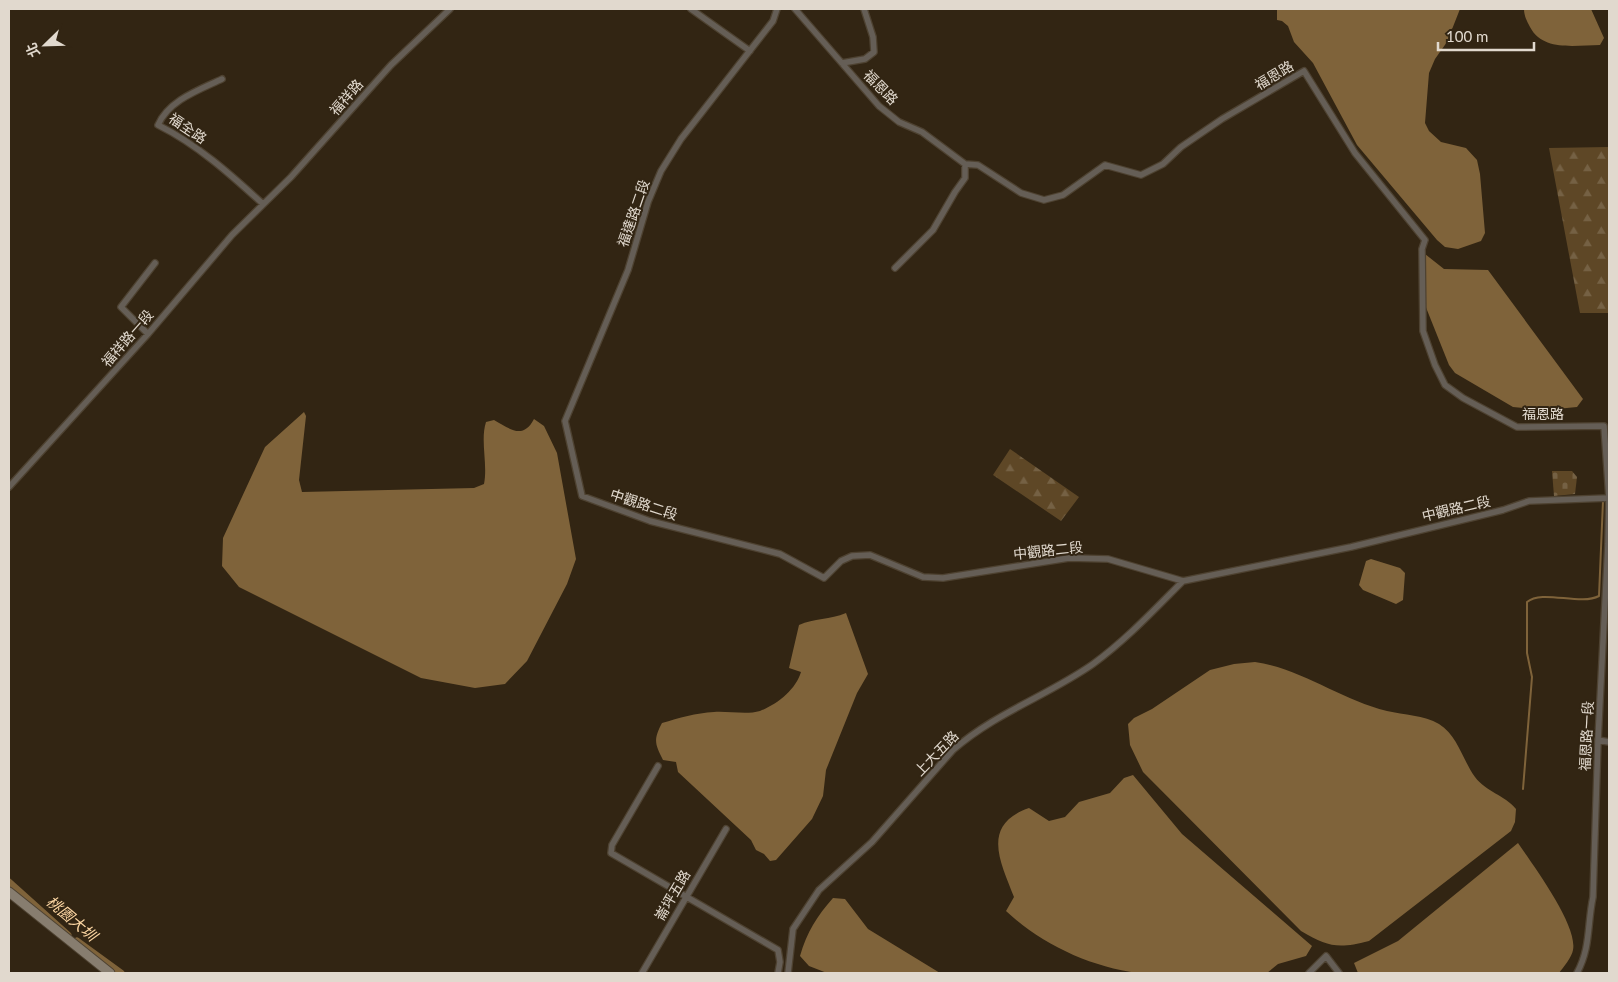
<svg xmlns="http://www.w3.org/2000/svg" width="1618" height="982" font-family="Lato,'Noto Sans TC',sans-serif">
<style>
.forest{fill:url(#forest-firs)}
.cemetery{fill:url(#cemetery-stones)}
.water{fill:#7f633a}
.lines{fill:none;stroke-linecap:round;stroke-linejoin:round}
.stream{stroke:#7f633a;stroke-width:2}
.canal{stroke:#7f633a;stroke-width:7}
.street-casing{stroke:#4e4231;stroke-width:8}
.secondary-casing{stroke:#4e4231;stroke-width:11}
.street{stroke:#655e56;stroke-width:5.5}
.secondary{stroke:#877d6f;stroke-width:9}
.labels{text-anchor:middle;dominant-baseline:central;stroke-width:4;stroke-linejoin:round;paint-order:stroke}
.street-label{font-size:14px;fill:#e1d9ce;stroke:#322513}
.water-label{font-size:15px;font-style:italic;fill:#fbd5a2;stroke:#322513}
</style>
<defs>
<pattern id="forest-firs" width="22" height="20" patternUnits="userSpaceOnUse" patternTransform="scale(1.25)"><rect width="22" height="20" fill="#5e4726"/><path d="M5 1l3.5 6h-7zM16 11l3.5 6h-7z" fill="#756144"/></pattern>
<pattern id="cemetery-stones" width="16" height="16" patternUnits="userSpaceOnUse" patternTransform="scale(1.25)"><rect width="16" height="16" fill="#5e4726"/><path d="M2 7V4a2 2 0 0 1 4 0v3zM10 15v-3a2 2 0 0 1 4 0v3z" fill="#756144"/></pattern>
</defs>
<rect width="100%" height="100%" fill="#322513"/>
<path class="forest" d="M1609 147V313H1580L1549 148Z
M1010 449 1079 497 1061 521 993 475Z"/>
<path class="cemetery" d="M1552 471H1572L1577 477 1575 494 1554 496Z"/>
<path class="water" d="M1279 9H1460L1447 42 1435 59 1429 73 1425 123 1429 131 1441 142 1466 148 1477 160 1480 174 1485 233 1481 241 1458 249 1445 247 1437 240 1357 145 1313 63 1294 42 1288 26 1282 21 1277 20V10Z
M1524 9H1591L1604 38 1600 45C1576 45 1543 52 1530 27 1527 21 1524 16 1524 9Z
M1425 254 1444 269 1488 270 1583 399 1577 407 1546 410 1513 407 1455 373 1449 365 1425 305Z
M304 412 306 416 299 480 302 492 474 488 484 484C488 463 480 441 486 422L494 420C510 429 523 440 534 419L544 426 557 453 576 559 567 584 527 661 505 684 475 688 421 678 239 587 222 566 223 538 265 447Z
M1371 559 1400 568 1405 573 1403 600 1396 604 1363 590 1359 585 1366 561Z
M846 613 868 674 857 693 826 770 823 796 812 819 776 860 770 861 764 854 756 850 751 840 678 772 676 762 663 760C655 744 653 740 662 723 679 718 696 713 714 712 728 711 747 715 760 711 778 704 796 689 801 672L789 668 799 625C814 618 830 620 846 613Z
M1255 662C1302 669 1341 700 1387 711 1404 715 1424 715 1439 724 1458 736 1462 759 1475 777 1486 792 1505 795 1516 809L1515 822 1511 831 1369 941C1338 949 1328 947 1301 931L1143 772 1130 745 1128 724 1134 718 1152 709 1210 670 1234 664Z
M1133 775 1182 834 1312 946 1306 956 1278 964 1267 973H1138C1090 967 1041 944 1006 911L1014 897C1001 863 980 825 1029 808L1049 821 1065 817 1079 802 1110 793 1124 778Z
M1518 843C1533 865 1578 925 1573 950 1572 957 1563 968 1559 973H1358L1354 963 1398 941Z
M833 898 845 899 868 929 940 973H827L809 966 800 956C807 932 817 916 833 898Z"/>
<g class="lines">
<path class="stream" d="M1523 789 1532 677 1527 653V602C1542 589 1580 606 1599 596L1603 501H1607"/>
<path class="canal" d="M9 882 68 935
M77 941 121 973"/>
<defs>
<path id="street" d="M691 9 750 51
M777 9 773 21 681 139 661 171 648 202 628 270 565 421 582 496 650 521 780 554 824 578 841 561 852 556 870 555 923 577 943 578 1069 558 1108 559 1183 581 1351 547 1503 510 1529 501 1609 498
M795 9 879 106 899 122 922 132 965 164 978 165 1021 193 1044 200 1063 195 1105 165 1141 175 1163 164 1181 147 1222 119 1304 71 1355 153 1425 240 1422 249 1423 331 1435 365 1445 385 1463 398 1517 427 1604 426 1609 498 1608 544 1598 740 1593 897C1587 925 1591 947 1577 973
M842 63 865 59 874 52 873 37 864 9
M222 79C199 90 169 100 158 125 198 145 230 174 263 204
M895 268 933 230 955 192 965 178V164
M148 334 121 307 155 263
M9 487 148 334 232 235 291 177 391 65 450 9
M1598 740 1609 742
M658 766 612 845 611 853 778 950 780 962 778 973
M642 973 726 829
M788 973 793 929 819 890 872 842 953 750C995 713 1049 695 1093 664 1126 640 1154 610 1183 581
M1309 973 1326 956 1339 973"/>
<path id="secondary" d="M9 892 110 973"/>
</defs>
<use href="#street" class="street-casing"/>
<use href="#secondary" class="secondary-casing"/>
<use href="#street" class="street"/>
<use href="#secondary" class="secondary"/>
</g>
<g class="labels">
<g class="street-label">
<text transform="translate(1274 75) rotate(-31)">福恩路</text>
<text transform="translate(881 87) rotate(46)">福恩路</text>
<text transform="translate(346 97) rotate(-49)">福祥路</text>
<text transform="translate(188 128) rotate(34)">福全路</text>
<text transform="translate(633 213) rotate(-71)">福達路二段</text>
<text transform="translate(127 338) rotate(-49)">福祥路一段</text>
<text x="1543" y="413">福恩路</text>
<text transform="translate(644 504) rotate(18)">中觀路二段</text>
<text transform="translate(1456 508) rotate(-13)">中觀路二段</text>
<text transform="translate(1048 550) rotate(-6)">中觀路二段</text>
<text transform="translate(1586 736) rotate(-87)">福恩路一段</text>
<text transform="translate(936 753) rotate(-46)">上大五路</text>
<text transform="translate(672 895) rotate(-60)">崙坪五路</text>
</g>
<g class="water-label">
<text transform="translate(72 918) rotate(40)">桃園大圳</text>
</g>
</g>
<rect width="1618" height="982" fill="none" stroke="#e1d9ce" stroke-width="20"/>
<g transform="translate(45 45) rotate(247)" stroke="#322513" stroke-width="4" paint-order="stroke">
<path d="M0-4L9 19L0 12L-9 19Z" fill="#e1d9ce"/>
<text y="-8" font-size="14" font-weight="bold" text-anchor="middle" fill="#e1d9ce">北</text>
</g>
<path d="M1438 42v8h96v-8" fill="none" stroke="#e1d9ce" stroke-width="2.5"/>
<text x="1446" y="42" font-size="15" fill="#e1d9ce" stroke="#322513" stroke-width="4" paint-order="stroke">100 m</text>
</svg>
